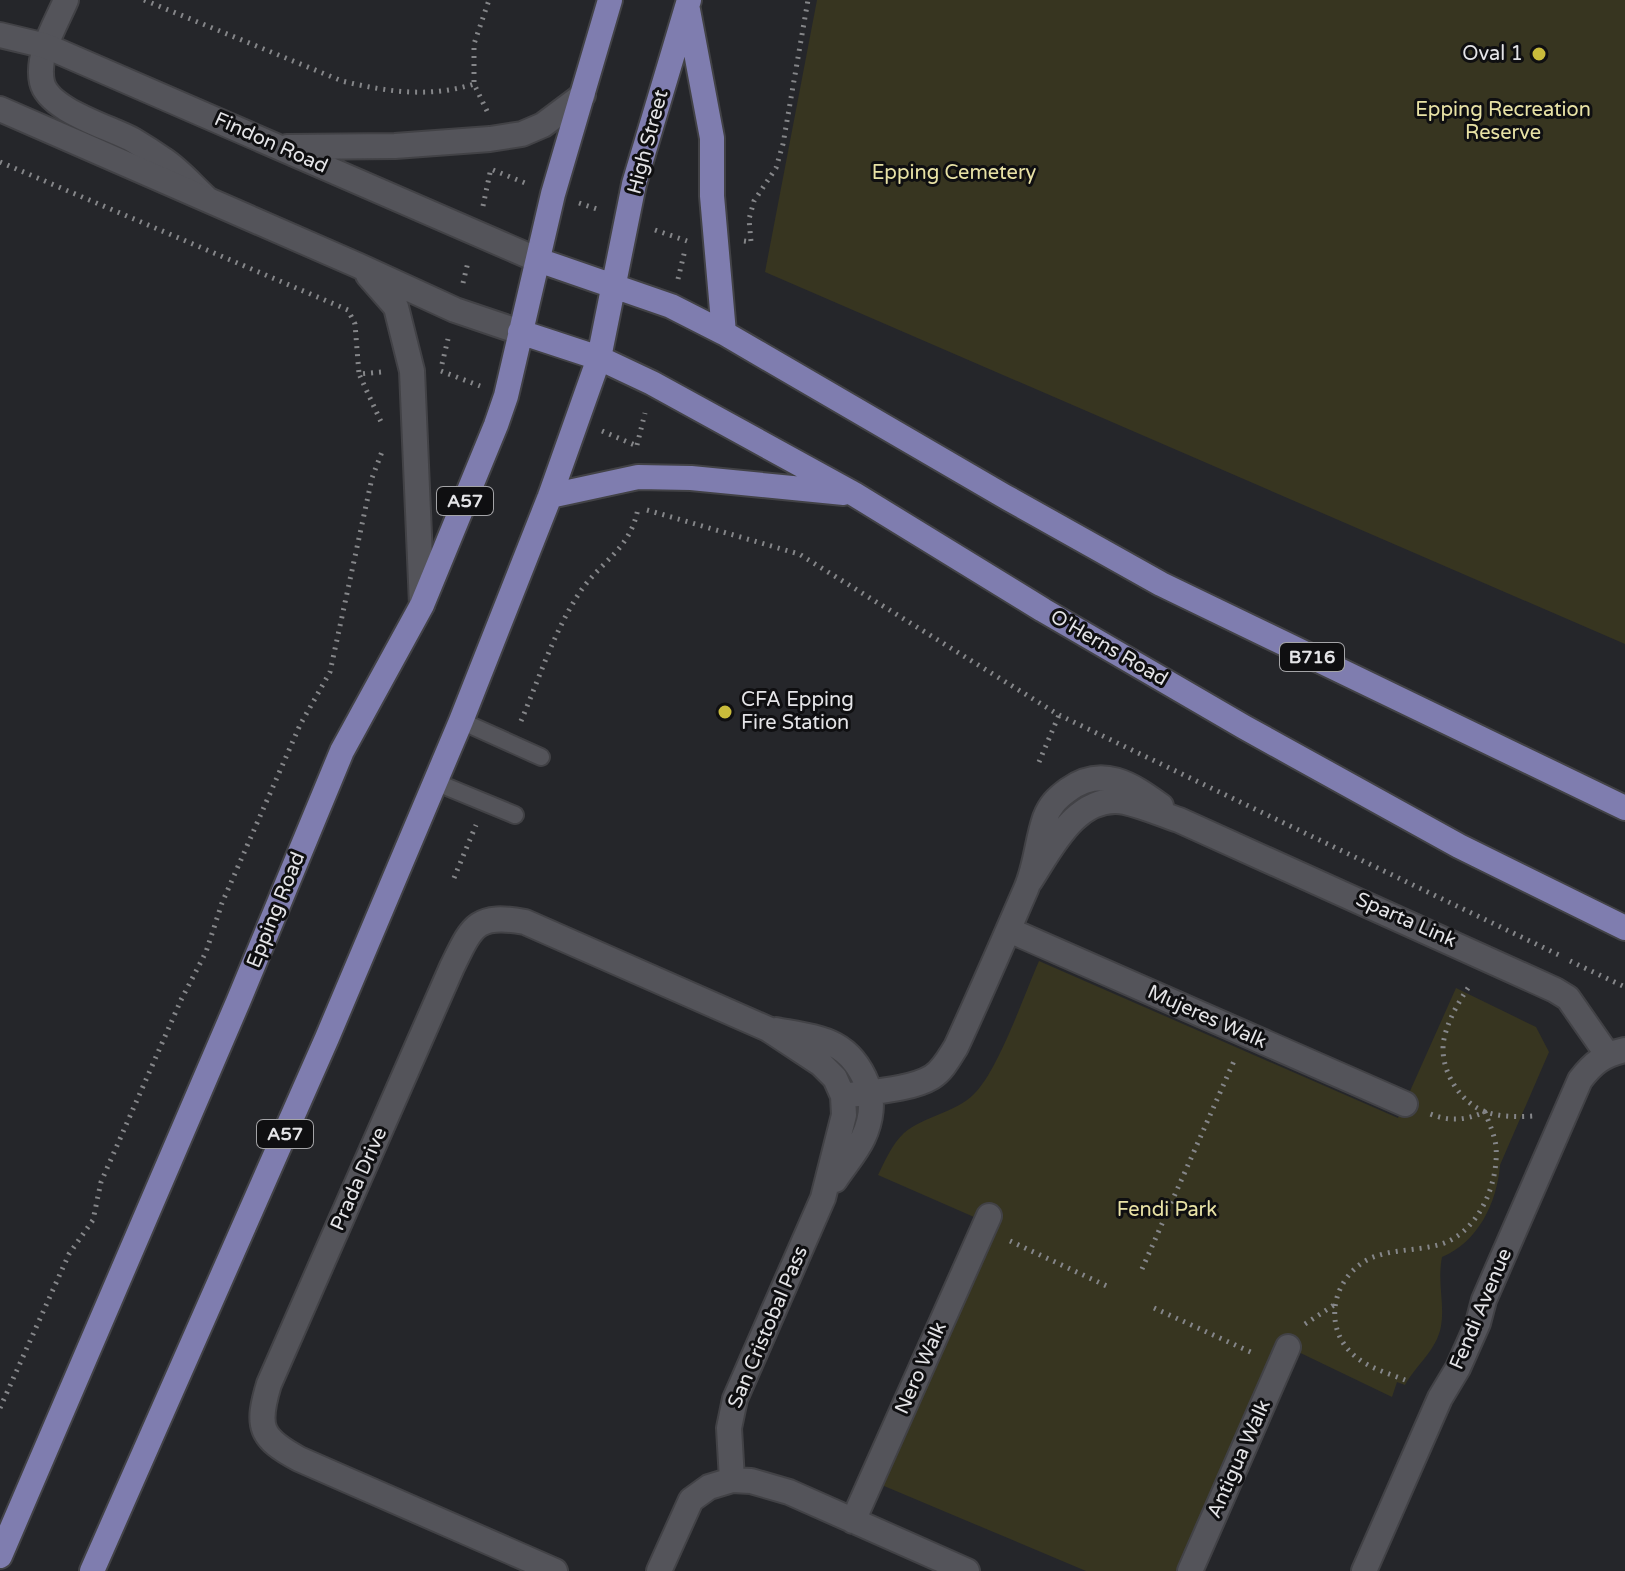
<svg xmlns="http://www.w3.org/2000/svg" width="1625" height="1571" font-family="'Varela Round',sans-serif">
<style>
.green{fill:#373520}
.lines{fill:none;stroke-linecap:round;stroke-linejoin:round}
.lane-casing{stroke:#424246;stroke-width:20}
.street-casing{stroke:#424246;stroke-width:28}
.secondary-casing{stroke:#424246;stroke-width:28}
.primary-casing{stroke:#424246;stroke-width:28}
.path{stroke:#858689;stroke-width:5;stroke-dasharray:2 6;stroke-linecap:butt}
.lane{stroke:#54545a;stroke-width:16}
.street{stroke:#54545a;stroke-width:24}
.secondary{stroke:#54545a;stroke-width:24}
.primary{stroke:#7f7daf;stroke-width:24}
.poi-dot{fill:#c9bb3b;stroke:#0f0f11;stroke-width:3}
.labels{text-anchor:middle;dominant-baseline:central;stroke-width:6;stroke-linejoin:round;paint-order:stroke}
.shield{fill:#0f0f11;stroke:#a4a4a7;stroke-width:2}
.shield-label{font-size:18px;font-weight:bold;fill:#e4e4e7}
.poi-label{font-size:20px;fill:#e4e4e7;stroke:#0f0f11;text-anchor:end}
.park-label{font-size:20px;fill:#e8e2a5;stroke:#0f0f11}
.street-label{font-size:20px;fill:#e4e4e7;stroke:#0f0f11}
</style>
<rect width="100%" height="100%" fill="#25262a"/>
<path class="green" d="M817 0H1625V644L765 272Z
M1039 961 1398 1118 1456 988 1536 1027 1549 1052 1500 1165C1497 1203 1478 1242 1442 1257 1437 1283 1445 1304 1441 1326 1437 1350 1416 1365 1405 1385L1397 1382 1392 1397 1288 1347 1180 1571H1086L877 1483 990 1224 878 1175C885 1161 892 1144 904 1133 924 1116 955 1113 974 1094 998 1071 1024 995 1039 961Z"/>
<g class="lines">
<defs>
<path id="lane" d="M461 721 541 757
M435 782 515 815"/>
<path id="street" d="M66 0C56 24 36 55 42 82 48 110 109 127 133 140 143 146 154 153 164 160 179 170 192 185 205 197
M1030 881C1051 849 1077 793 1125 802 1143 806 1161 814 1179 820L1555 990 1568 998 1607 1054
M1009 930 1405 1104
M776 1030C819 1038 849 1039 867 1084 874 1101 871 1121 863 1138 856 1153 844 1166 835 1180
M843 1096C868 1092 911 1090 932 1077 943 1070 949 1058 956 1047 980 995 1003 942 1026 889 1036 867 1037 841 1045 818 1050 805 1057 798 1068 790 1102 765 1131 784 1161 806
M732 1480 751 1481 789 1492 967 1571
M853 1521 989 1216
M555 1571 299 1459C260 1438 256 1427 269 1384L452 967C472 926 476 913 525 922L768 1029 821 1064 835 1078 843 1096 844 1115 823 1198 735 1399 729 1428 732 1480 709 1487 691 1500 659 1571
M1190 1571 1288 1347
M1364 1571 1440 1398 1458 1368 1478 1323 1484 1300 1580 1080C1593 1063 1603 1055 1625 1050"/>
<path id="secondary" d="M0 35 46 46 538 260
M0 109 357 265 455 310 520 332
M287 147 395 146 490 139 522 134 543 125 583 95
M368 275 396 307 412 371 422 605"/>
<path id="primary" d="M688 10 712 138V196L724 333
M538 260 671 306 724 333 1004 496 1161 584 1625 808
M520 332 599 358 652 383 854 494 1043 610 1244 727 1459 846 1625 928
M550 496 638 477 691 478 844 493
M0 1556 238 1002 342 751 422 605 496 425 506 396 553 194 610 0
M92 1571 327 1038 461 721 550 496 599 358 634 184 689 0"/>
</defs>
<use href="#lane" class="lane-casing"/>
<use href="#street" class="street-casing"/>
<use href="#secondary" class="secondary-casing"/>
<use href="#primary" class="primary-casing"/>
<path class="path" d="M144 0 342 81C387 92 430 98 474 84
M487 111 474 84V44L489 0
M0 162 348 310 355 324 359 374
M493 170 525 183
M579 203 600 210
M483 206 491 168
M655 230 687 241
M744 241 751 242 749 219 754 201 776 168 783 144 808 0
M678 279 685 250
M463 283 468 262
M442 364 448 339
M441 371 480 386
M381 372 359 374 382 424
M602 431 637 446
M637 445 645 413
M647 510 799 554 1059 715 1561 956
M521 721C539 679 554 631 580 592 601 561 631 549 638 508
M1039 762 1059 715
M454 878 476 825
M1570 961 1625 987
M1468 988C1458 1003 1448 1020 1444 1039 1438 1068 1460 1105 1489 1113 1503 1117 1518 1117 1533 1116
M1010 1241 1111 1288
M1142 1269 1234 1061
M1154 1308 1255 1354
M1305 1324 1334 1305
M1405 1380C1390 1374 1369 1368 1356 1357 1322 1330 1331 1280 1367 1260 1388 1249 1415 1251 1438 1245 1477 1235 1499 1185 1496 1147 1495 1136 1489 1123 1485 1112 1465 1120 1451 1122 1430 1114
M0 1408 69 1254 93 1220 101 1182 181 1000 206 952 222 903 300 725 330 672 372 478 383 449"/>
<use href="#lane" class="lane"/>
<use href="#street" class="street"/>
<use href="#secondary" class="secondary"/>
<use href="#primary" class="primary"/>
</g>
<g class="poi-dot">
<circle cx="1539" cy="54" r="8"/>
<circle cx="725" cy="712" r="8"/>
</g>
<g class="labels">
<g class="shield">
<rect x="437" y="487" width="56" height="28" rx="6"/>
<rect x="1280" y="643" width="64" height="28" rx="6"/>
<rect x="257" y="1120" width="56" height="28" rx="6"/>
</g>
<g class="shield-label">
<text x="465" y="501">A57</text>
<text x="1312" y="657">B716</text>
<text x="285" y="1134">A57</text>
</g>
<g class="poi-label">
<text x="1523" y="54">Oval 1</text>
<text x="741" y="700" text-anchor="start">CFA Epping<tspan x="741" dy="23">Fire Station</tspan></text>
</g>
<g class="park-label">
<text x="1503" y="110">Epping Recreation<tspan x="1503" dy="23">Reserve</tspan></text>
<text x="954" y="173">Epping Cemetery</text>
<text x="1167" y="1210">Fendi Park</text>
</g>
<g class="street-label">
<text transform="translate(648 142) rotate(-75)">High Street</text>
<text transform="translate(271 143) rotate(24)">Findon Road</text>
<text transform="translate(1109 648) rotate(30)">O'Herns Road</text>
<text transform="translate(276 910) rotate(-68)">Epping Road</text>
<text transform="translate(1406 920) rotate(24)">Sparta Link</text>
<text transform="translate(1207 1017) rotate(24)">Mujeres Walk</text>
<text transform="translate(359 1179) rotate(-66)">Prada Drive</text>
<text transform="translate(1481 1309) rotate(-67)">Fendi Avenue</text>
<text transform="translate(768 1327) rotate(-67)">San Cristobal Pass</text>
<text transform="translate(921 1368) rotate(-66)">Nero Walk</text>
<text transform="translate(1239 1459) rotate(-66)">Antigua Walk</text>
</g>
</g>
</svg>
